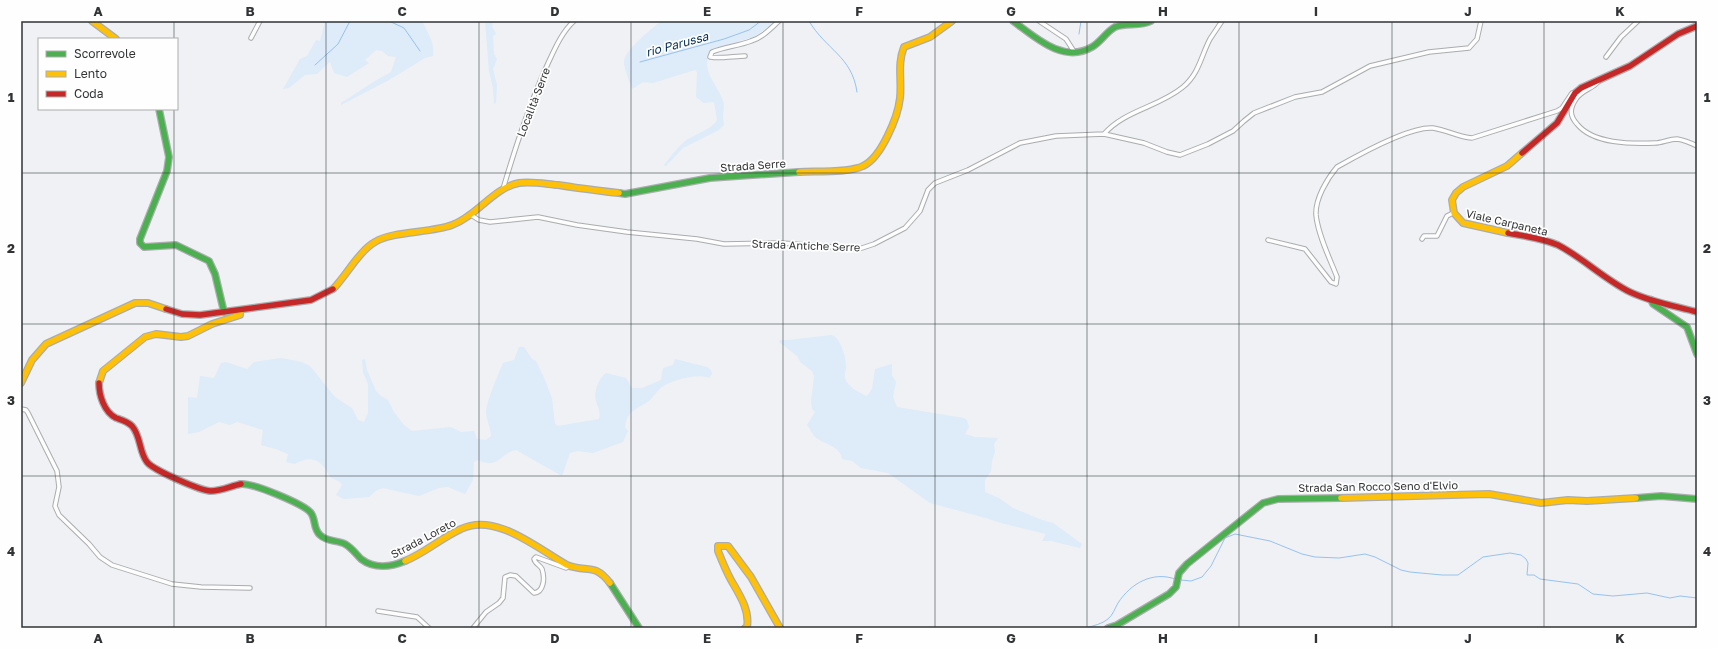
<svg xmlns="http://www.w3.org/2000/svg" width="1718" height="649" font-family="'Golos Text',sans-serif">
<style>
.green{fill:#deebf8}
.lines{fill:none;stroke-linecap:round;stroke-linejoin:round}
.stream{stroke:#97c2ef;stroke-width:1}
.street-casing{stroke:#aaacae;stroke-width:5.5}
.fast-casing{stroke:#aaacae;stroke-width:8}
.slow-casing{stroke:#aaacae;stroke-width:8}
.jam-casing{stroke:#aaacae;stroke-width:8}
.street{stroke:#fdfdfd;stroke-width:3.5}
.fast{stroke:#4caf50;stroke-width:5.5}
.slow{stroke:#ffc107;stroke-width:5.5}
.jam{stroke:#c62828;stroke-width:5.5}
.grid{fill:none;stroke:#313335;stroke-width:1;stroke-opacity:0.55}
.labels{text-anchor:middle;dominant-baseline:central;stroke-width:3.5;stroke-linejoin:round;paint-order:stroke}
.street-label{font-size:11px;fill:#313335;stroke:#fefefe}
.water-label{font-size:12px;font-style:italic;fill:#002b52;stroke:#fefefe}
.neatline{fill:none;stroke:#313335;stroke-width:1.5}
.grid-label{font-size:13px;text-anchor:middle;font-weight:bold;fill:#313335}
</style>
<rect width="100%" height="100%" fill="#eff1f4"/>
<path class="green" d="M325 21H422C428 33 435 43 433 56L425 58 389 80 341 105V103L375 81 391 72 396 57 388 56 382 51 376 50 365 60 369 63 347 77 334 73 330 62 317 74 305 75 289 88 283 89 300 59 307 56 316 40 320 41Z
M485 21H493L492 26 496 34 493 36 494 54 497 59 493 69 497 85 496 103 494 104 493 88 489 71Z
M661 21H776L754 37 718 47 710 52C700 71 718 85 723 101 725 106 723 111 723 116 723 119 724 122 724 125L719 130 683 148 667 165 665 166 664 165C671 156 677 148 685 141 694 135 712 129 717 120L714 102 704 103 696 97 697 72 695 70 653 83 643 82 632 89C630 82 624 69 624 62 624 50 652 29 661 21Z
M831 335C840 336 846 357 846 366 846 370 844 374 845 378 847 387 859 392 866 396L868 395 872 389 875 369 892 364V375L896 382 893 397 897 407 964 418 967 420 969 427 965 434 975 437 998 438 994 444 995 452 992 461 991 471 985 480V492L999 498 1013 508 1042 520 1053 523 1082 544 1080 548 1051 541H1042L1046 534 1001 523 986 518 930 503 888 473 861 468 852 461 842 459C841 447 825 444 816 438 813 435 810 429 807 425L815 412 812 409 811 402 814 376 812 371 801 363 797 356 779 342 780 340H788Z
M519 347H524L532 359 536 361 545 380 552 398 555 424 558 426 599 419C601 411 598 409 596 401 593 392 599 378 606 373L626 378 632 388H642L661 380 663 368 673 365 675 359 707 367 711 370 712 374 709 378C698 373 672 380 662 387 657 390 654 397 649 401 637 409 627 411 625 427L628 431 623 442 593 453 578 451 570 453 562 476 516 450C506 451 499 463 490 463 486 464 481 461 477 460L474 462 473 480 465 494 448 487 439 488 419 496 383 488 377 490 369 497 344 499 336 495 342 485 340 482 330 477C322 461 313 454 295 464L286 462 288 454 276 449 261 445 263 430 237 422 230 425 219 422 199 432 188 434V397L197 398 200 376 214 378 221 363 226 362 247 369 254 362 281 358 302 362 310 366 335 397 352 408 358 420 364 422 368 413V384L363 372 362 360 365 359 367 370 376 391 381 396 388 400 394 412 404 425 412 431 451 427 461 432 474 431 477 439 486 440 491 436C491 428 486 419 486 412 486 403 499 372 503 363L514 360Z"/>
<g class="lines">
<path class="stream" d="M389 21 404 28 420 51
M809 21C826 50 852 56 857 92
M1079 34 1081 21
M640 62 724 39 749 30 761 21
M315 65 338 44 350 21
M1181 580 1191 581 1202 577 1211 566 1225 538 1235 534 1270 541 1302 554 1315 557 1339 558 1365 554 1375 557 1401 570 1410 572 1442 575H1458L1483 557 1510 553 1521 555 1526 559 1528 563 1527 575H1534L1540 579 1578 584 1593 594 1613 596 1647 593 1670 598 1680 596 1697 598
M1013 628H1024
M1085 628C1093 626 1102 624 1108 619 1113 615 1115 608 1118 603 1131 583 1153 571 1175 579"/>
<defs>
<path id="street" d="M1039 21 1066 39 1075 53
M251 38 260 21
M745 56C737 56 715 59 710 57L712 52C724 47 738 46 751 41 762 38 770 29 779 21
M1606 57 1621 37 1638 21
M1598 82C1592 89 1582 90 1576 99 1570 108 1569 115 1577 124 1593 144 1631 144 1655 143 1662 143 1669 139 1677 139 1684 140 1691 143 1697 146
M1104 134C1125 110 1159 107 1183 87 1199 74 1201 56 1210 39 1214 33 1218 27 1222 21
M503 189C516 145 530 101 550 59 556 46 563 31 574 21
M471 215 479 220 490 222 538 217 577 225 627 232 697 239 724 244 782 243 859 249 874 244 905 228 920 211 928 190 935 183 968 170 1020 143 1056 136 1104 134 1144 143 1167 152 1180 155 1208 144 1233 131 1244 121 1254 113 1295 97 1322 92 1370 66 1429 52 1469 48 1477 39 1481 21
M1422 239 1424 236H1437L1447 216 1453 213
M1268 240 1305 249 1331 282 1336 284 1337 277C1330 259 1318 235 1316 215 1315 199 1327 179 1337 167 1358 155 1409 126 1433 128 1447 130 1458 137 1472 138L1557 111 1562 108 1572 93H1574
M21 409 26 410 28 413 57 471 59 487 55 506 59 515 89 544 100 557 112 565 172 584 201 587 250 588
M378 611 417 617 429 628
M473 628 486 612 499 603 503 598 505 577 510 575 516 576 534 593C544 592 545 578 542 569 540 565 535 564 534 559L536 557 566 568 569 566"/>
<path id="fast" d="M1013 21C1035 37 1063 64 1092 47 1101 42 1106 32 1115 27 1126 22 1140 27 1151 21
M159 109 169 157 167 171 140 239V243L144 247 176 245 209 261 215 274 224 312
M619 193 625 194 710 178 799 172
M1651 300 1653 304 1687 327 1697 354
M241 484C253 483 304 504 311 513 316 520 313 529 320 535 327 542 337 540 345 544 352 548 356 554 361 559 374 569 391 567 405 561
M1636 498 1661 496 1697 499
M610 583 639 628
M1108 628 1117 625 1169 594 1176 587 1179 573 1187 564 1263 503 1278 499 1341 498"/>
<path id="slow" d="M92 21 116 39
M799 172C816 171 849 173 863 166 881 158 898 117 900 98 902 81 897 64 904 47L930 37 952 21
M1508 233 1463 223 1454 213 1452 200 1456 193 1463 187 1507 166 1522 153
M333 289C346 276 359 251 375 242 392 231 431 233 452 225 477 216 493 188 519 183 531 181 546 184 558 185 578 188 599 191 619 193
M21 383 32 360 46 344 135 303H148L166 309
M99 383 103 371 145 337 156 334 181 337 188 336 212 324 240 315V310
M1341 498 1489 494 1541 503 1568 500 1587 501 1636 498
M405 561C425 553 441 538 461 529 496 512 538 549 567 565 587 573 594 562 610 583
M745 628 747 627C750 610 739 594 731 580 726 571 722 561 718 551V546H728L751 577 780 628"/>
<path id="jam" d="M1522 153 1557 123 1575 93 1581 88 1630 66 1678 34 1697 26
M1508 233C1524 236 1542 238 1558 245 1583 258 1604 279 1630 292 1651 302 1675 306 1697 312
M166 309 182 314 200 315 311 300 333 289
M99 383C99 395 104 412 116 418 122 420 127 421 132 426 141 436 139 452 147 462 153 470 201 491 211 491 221 491 231 486 241 484"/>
</defs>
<use href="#street" class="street-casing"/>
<use href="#fast" class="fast-casing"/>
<use href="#slow" class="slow-casing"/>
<use href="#jam" class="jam-casing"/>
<use href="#street" class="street"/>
<use href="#fast" class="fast"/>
<use href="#slow" class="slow"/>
<use href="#jam" class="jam"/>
</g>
<path class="grid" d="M174 21V39M326 21V628M479 21V628M631 21V628M783 21V628M935 21V628M1087 21V628M1239 21V628M1392 21V628M1544 21V628M174 109V628M21 173H1697M21 324H1697M21 476H1697"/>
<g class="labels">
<g class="street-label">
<text transform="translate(533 102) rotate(-69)">Località Serre</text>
<text transform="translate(753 165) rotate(-4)">Strada Serre</text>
<text transform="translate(1507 222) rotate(13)">Viale Carpaneta</text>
<text transform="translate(806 245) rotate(2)">Strada Antiche Serre</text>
<text transform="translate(1378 486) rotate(-1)">Strada San Rocco Seno d'Elvio</text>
<text transform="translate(423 538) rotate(-28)">Strada Loreto</text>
</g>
<g class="water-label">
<text transform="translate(677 44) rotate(-15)">rio Parussa</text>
</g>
</g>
<rect width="1718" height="649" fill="none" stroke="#fefefe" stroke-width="44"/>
<rect x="38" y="38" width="140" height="72" fill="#fefefe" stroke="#acadae"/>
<rect x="46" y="51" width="20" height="6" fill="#4caf50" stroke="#acadae"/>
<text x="74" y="58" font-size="12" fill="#313335">Scorrevole</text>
<rect x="46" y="71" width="20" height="6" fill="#ffc107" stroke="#acadae"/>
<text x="74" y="78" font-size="12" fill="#313335">Lento</text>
<rect x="46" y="91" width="20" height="6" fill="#c62828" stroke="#acadae"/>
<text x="74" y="98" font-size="12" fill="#313335">Coda</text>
<rect x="22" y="22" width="1674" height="605" class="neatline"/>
<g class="grid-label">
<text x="98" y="16">A</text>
<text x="250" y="16">B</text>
<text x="402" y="16">C</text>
<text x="555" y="16">D</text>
<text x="707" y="16">E</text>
<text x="859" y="16">F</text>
<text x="1011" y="16">G</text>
<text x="1163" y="16">H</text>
<text x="1316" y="16">I</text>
<text x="1468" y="16">J</text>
<text x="1620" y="16">K</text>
<text x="11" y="102">1</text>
<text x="1707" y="102">1</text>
<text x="11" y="253">2</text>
<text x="1707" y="253">2</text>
<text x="11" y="405">3</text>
<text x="1707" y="405">3</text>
<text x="11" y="556">4</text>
<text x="1707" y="556">4</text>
<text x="98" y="643">A</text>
<text x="250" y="643">B</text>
<text x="402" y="643">C</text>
<text x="555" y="643">D</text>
<text x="707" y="643">E</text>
<text x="859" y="643">F</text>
<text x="1011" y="643">G</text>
<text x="1163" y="643">H</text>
<text x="1316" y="643">I</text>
<text x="1468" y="643">J</text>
<text x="1620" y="643">K</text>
</g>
</svg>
